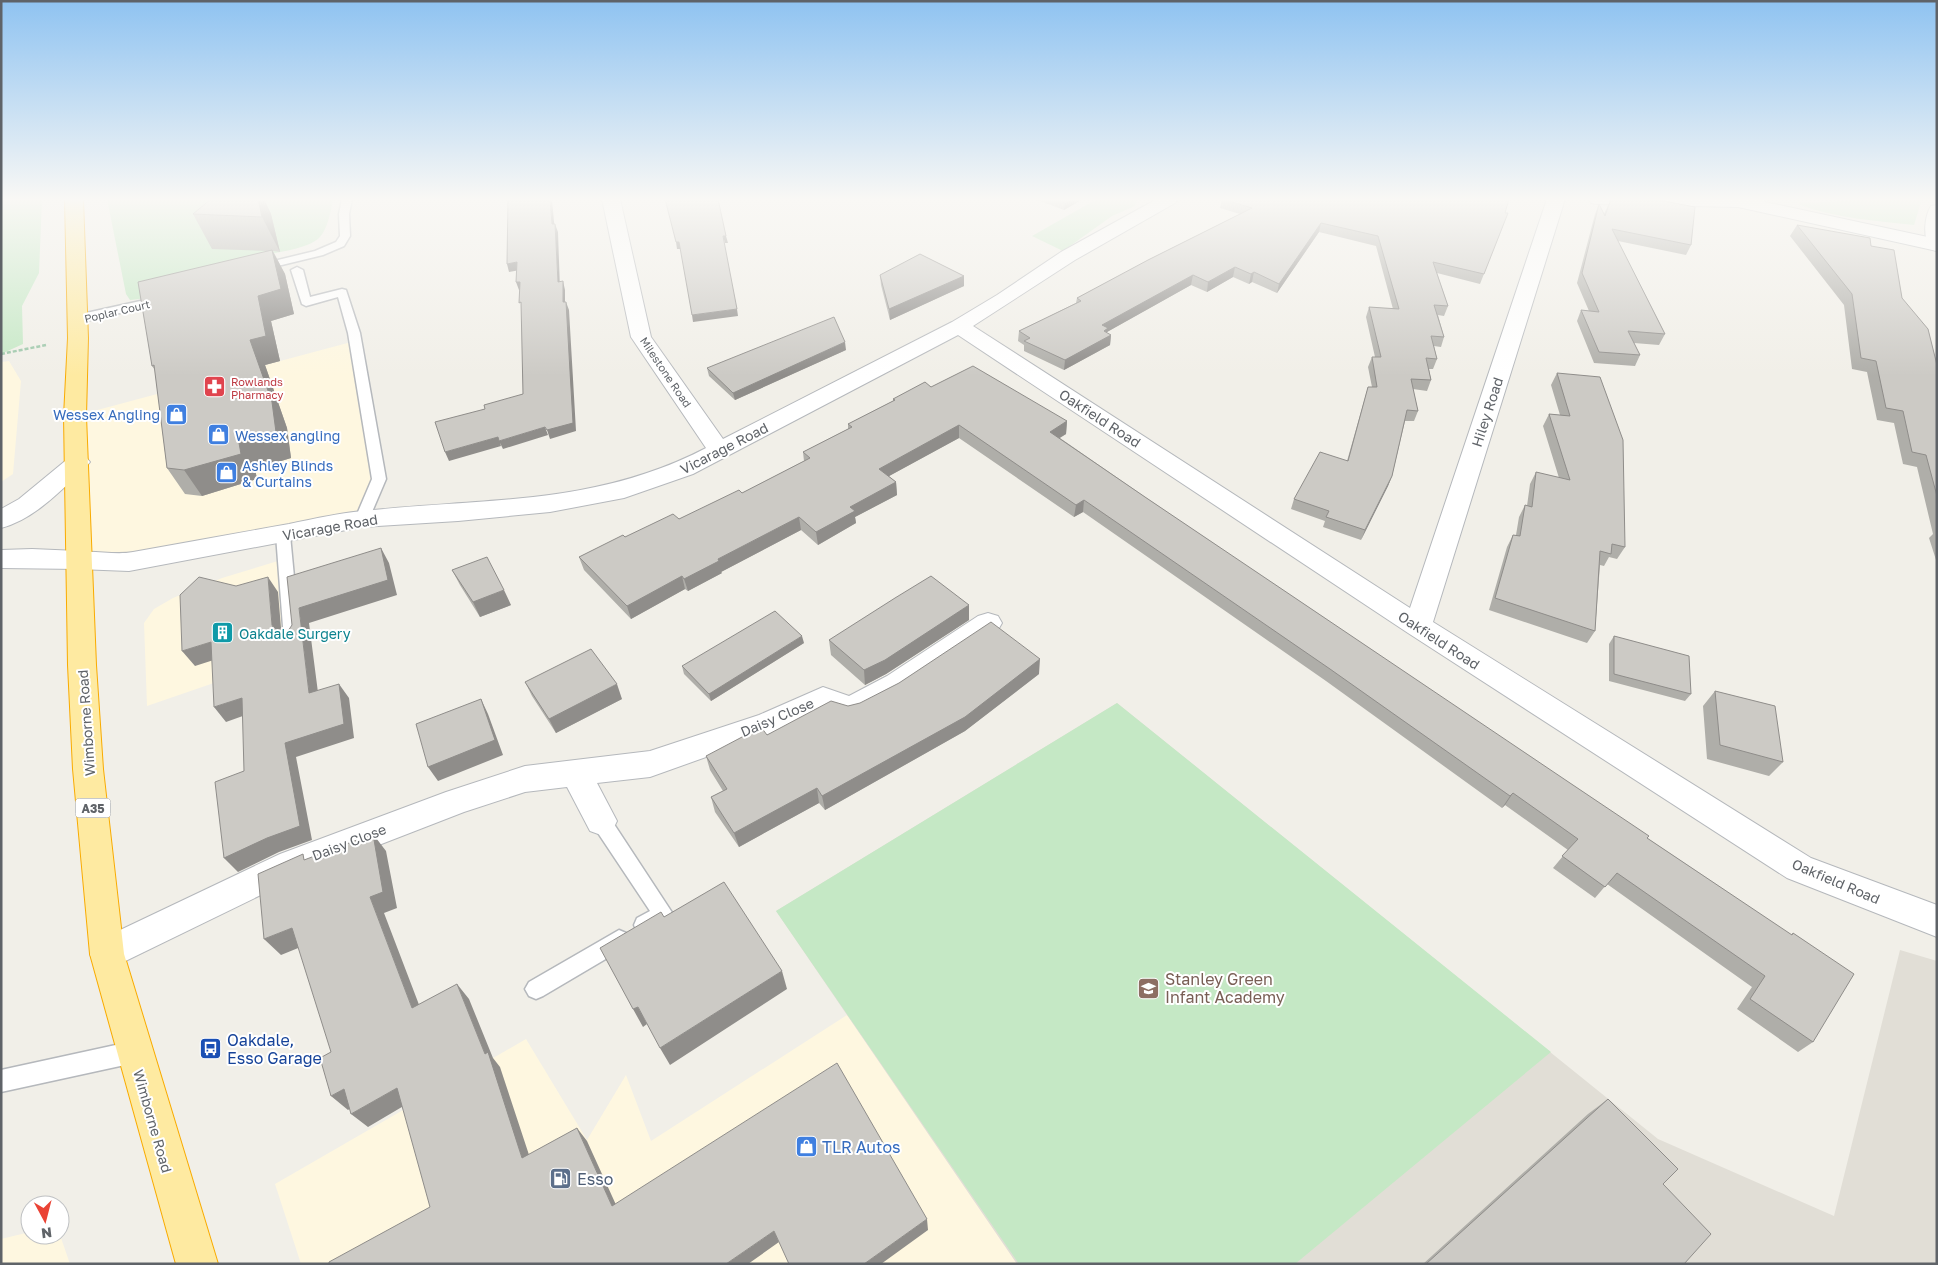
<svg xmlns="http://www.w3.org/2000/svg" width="1938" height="1265" font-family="'Golos Text',sans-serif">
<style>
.commercial{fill:#fef7e0}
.education{fill:#e1ded6}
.green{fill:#c5e8c5}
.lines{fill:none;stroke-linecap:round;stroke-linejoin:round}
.service-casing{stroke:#b5b8bc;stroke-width:3}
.minor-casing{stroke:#b5b8bc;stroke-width:2}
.tertiary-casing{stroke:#b5b8bc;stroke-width:2}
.trunk-casing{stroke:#f9ab00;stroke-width:2}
.path{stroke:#9cc7a9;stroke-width:2.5;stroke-dasharray:4 2;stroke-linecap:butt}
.service{fill:#fff;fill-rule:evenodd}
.minor{fill:#fff;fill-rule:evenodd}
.tertiary{fill:#fff;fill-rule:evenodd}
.trunk{fill:#feeaa1;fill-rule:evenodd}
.wall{fill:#afaea9}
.shaded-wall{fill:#8f8d8a}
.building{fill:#cccac5;stroke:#8f8d8a}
.labels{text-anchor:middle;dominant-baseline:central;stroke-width:4;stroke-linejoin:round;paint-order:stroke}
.far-street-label{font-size:11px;fill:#5f6368;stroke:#fff}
.far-health-label{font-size:11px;fill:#be3a42;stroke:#fff;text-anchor:start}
.shield{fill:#fff;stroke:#8f9295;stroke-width:1}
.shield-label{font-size:12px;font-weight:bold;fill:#5f6368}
.street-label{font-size:14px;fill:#5f6368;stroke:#fff}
.shop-label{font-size:14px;fill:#366cbe;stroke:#fff;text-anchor:start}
.culture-label{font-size:14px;fill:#0d838f;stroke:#fff;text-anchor:start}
.near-education-label{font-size:16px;fill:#785e54;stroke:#fff;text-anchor:start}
.near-transit-label{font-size:16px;fill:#164399;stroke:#fff;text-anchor:start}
.near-shop-label{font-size:16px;fill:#366cbe;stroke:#fff;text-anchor:start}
.near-service-label{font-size:16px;fill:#4e5e75;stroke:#fff;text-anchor:start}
</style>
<rect width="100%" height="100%" fill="#f1efe8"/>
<path class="commercial" d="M355 341 379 479 362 519 78 560 75 416Z
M9 361 21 381 13 474 1 482V362Z
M291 557 301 653 147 706 144 623 154 609 173 598 222 578Z
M847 1015 1020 1264H301L275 1184 526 1039 587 1140 626 1075 651 1141Z
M30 1232V1235H60L70 1264H1V1239Z"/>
<path class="education" d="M1117 703 1658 1139 1834 1216 1900 950 1937 961V1264H1017L776 911Z"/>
<path class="green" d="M1 199H42L39 273 22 306 23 344 1 354Z
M107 199H333C331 210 328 229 319 238 305 251 267 253 249 258 209 270 173 298 130 300L126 294Z
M1097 199H1137L1135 206 1112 216 1063 251 1032 236Z
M1884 199H1922L1914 225C1876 221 1836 218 1800 205L1799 203Z
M1117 703 1551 1052 1295 1264H1019L776 911Z"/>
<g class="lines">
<defs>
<path id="service" d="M342 199H352L349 214 350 236 344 246 323 255 257 271 253 270 251 268 253 266 315 251 336 242 340 236 339 214Z
M297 267 303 270 310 297 342 289 346 290 360 333 386 479 369 519 367 523H357L355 519 372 479 348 333 338 297 306 306 302 304 291 270Z
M163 296 167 298 169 300 167 302 77 323 71 319 77 315Z
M283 530 288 531 290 535 300 640 298 644 292 646 286 644 284 640 276 535 278 531Z
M601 813 608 815 673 914C668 925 655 930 644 934L637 932 634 925 637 918 650 911 594 827 592 821 594 815Z
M619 930 626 933 629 940 626 947 543 996 536 999 529 996 525 989 529 982Z
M134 1041 142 1044 145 1052 142 1060 134 1063 1 1092V1070Z"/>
<path id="minor" d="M602 199H620L651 337 723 439 952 322 997 295 1061 252 1157 199H1178L1175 203 1075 260 973 326 1410 608 1547 199H1565L1433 622 1811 858 1937 905V937L1787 878 1408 633 958 335 693 474 624 498 550 512 458 521 362 527 129 571 78 569 69 566 65 560 69 554C90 548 112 556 133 552 185 543 237 533 289 524 313 519 338 513 363 511 484 498 595 506 706 448L631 337Z
M1588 199H1764L1765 202 1937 239V251L1738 207 1597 204 1591 203Z
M988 613 998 616 1002 623 998 630C975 645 870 721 850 719 842 718 832 713 824 710L779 731 650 777 597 783 617 821 612 831 601 835 590 831 567 787 525 792 464 812 304 874 107 970 95 966 90 954 95 942 280 854 446 792 525 766 650 751 759 715 823 687 849 696 887 676 978 616Z"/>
<path id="tertiary" d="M1937 205V251L1930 249C1923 238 1924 217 1931 206Z
M78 454 86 457 90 462 86 467C61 490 35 519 1 528V509L19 499 70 457Z
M32 549 78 551 87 554 91 560 87 566 78 569 1 568V550Z"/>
<path id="trunk" d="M65 199H83L88 338 86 416 96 665 103 769 124 954 218 1264H176L90 954 73 769 68 665 64 416 68 338Z"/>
</defs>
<use href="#service" class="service-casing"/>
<use href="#minor" class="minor-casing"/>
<use href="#tertiary" class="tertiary-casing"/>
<use href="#trunk" class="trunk-casing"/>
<path class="path" d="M1 354 46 345"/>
<use href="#service" class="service"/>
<use href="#minor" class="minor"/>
<use href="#tertiary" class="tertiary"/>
<use href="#trunk" class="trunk"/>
</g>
<path class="wall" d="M211 199H264L271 214 280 252 273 251 285 274 294 314 271 321 280 361 265 365 287 428 291 458 255 469 257 479 202 496 185 494 167 468 155 370 152 366 267 251 212 249 193 214Z
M1034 199H1083L1064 210Z
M1222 199 1508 213 1480 284 1437 273 1448 306 1444 316 1438 315 1444 337 1441 347 1434 346 1437 359 1433 369H1429L1431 380 1427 391 1413 389 1418 411 1414 421H1405L1392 476 1388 486 1361 540 1323 527 1325 521 1291 509 1294 499 1347 461 1368 387H1372L1368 367 1372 357H1375L1366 317 1369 307 1393 309 1376 246 1319 232 1277 293 1252 282 1249 284 1233 277 1207 292 1191 285 1107 332V333L1111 335 1110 345 1064 370 1024 351V345L1018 341 1019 331 1076 303 1077 298 1240 214 1220 208Z
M1611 199 1691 245 1686 255 1618 241 1665 334 1659 345 1634 343 1640 355 1635 366 1594 363 1577 321 1581 310 1589 311 1577 283 1595 214 1599 204 1604 214Z
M1797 225 1871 246 1902 298 1937 365V563L1929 538 1933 534 1917 467 1903 464 1894 423 1877 420 1867 372 1852 369 1844 305 1790 236Z
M880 275 964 276V286L890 320 881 285Z
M846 350 735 400 709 376 707 368Z
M1557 373 1625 547 1617 559 1609 557 1604 566 1600 565 1595 631 1587 643 1489 610 1507 547 1513 535H1516L1519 517 1525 505 1527 506 1530 484 1536 472 1559 478 1543 426 1549 414 1560 415 1551 385Z
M931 387 1067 421 1066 434 1060 438 1145 497 1647 838 1791 935 1793 933 1813 1042 1798 1052 1737 1009 1752 987 1607 884 1595 898 1553 868 1568 850 1505 805 1502 808 1326 681 1083 512 1074 517 959 438 889 476 896 482 897 495 855 517 856 523 818 545 801 530 721 572 722 573 688 591 685 589 631 619 584 570 579 557 625 537 679 519 742 493 804 461 803 452 848 429V424L893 401V399Z
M452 570 511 605 480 617 460 585Z
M969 620 886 674 865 685 831 655 829 640Z
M1614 636 1691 694 1685 701 1609 681V644Z
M804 643 711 701 684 674 682 666Z
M1039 674 965 731 825 810 819 803 739 847 715 812 711 797 723 791 710 770 706 756 848 706Z
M525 682 622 699 556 733 532 696Z
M1715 691 1783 762 1769 776 1707 759 1703 706Z
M1608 1099 1663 1184 1684 1264H1423L1588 1114Z"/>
<path class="shaded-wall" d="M258 199H264L271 214 280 252 262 217Z
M550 199H552L555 233 552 224Z
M1072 199H1083L1064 210 1065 203Z
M1321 223 1319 232 1277 293 1279 284Z
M555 224 558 232 560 290 558 282Z
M723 236H726L728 243H725Z
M676 242H679L681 249H677Z
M272 250 285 274 294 314 271 321 280 361 265 365 287 428 291 458 255 469 257 479 202 496 184 470 239 443 250 340 258 296Z
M517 262 520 270 509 272 507 264Z
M1235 267 1233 277 1207 292 1208 282Z
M1254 272 1252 282 1249 284 1251 274Z
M1193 275 1191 285 1107 332V337L1111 335 1110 345 1064 370 1065 360 1102 325Z
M964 276V286L890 320 889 309Z
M563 281 565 290V311L563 302Z
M516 282H520L523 290H519Z
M566 302 569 310 576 431 550 439 547 430Z
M737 309 738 316 693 322 692 315Z
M845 342 846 350 735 400 733 393Z
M1067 421 1066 434 1049 444 1050 432Z
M959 425V438L880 481 879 469Z
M545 427 548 435 503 449 499 441Z
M498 437 501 446 449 461 445 452Z
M1392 476 1388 486 1361 540 1365 530Z
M896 482 897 495 855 517 856 523 818 545 816 532 850 507Z
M1084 500 1083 512 1074 517 1076 505Z
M799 517 801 530 721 572 722 573 688 591 684 579 718 559Z
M381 548 389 563 397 595 309 623 320 708 309 693 299 608Z
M682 576 685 589 631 619 627 606Z
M268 577 278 592 282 640 272 625Z
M504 590 511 605 480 617 473 602Z
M969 605V620L886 674 865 685 864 670Z
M802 636 804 643 711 701 709 694Z
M211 642 223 657 195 666 182 651Z
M1040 659 1039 674 965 731 825 810 822 796Z
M339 684 349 698 354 738 296 757 312 840 279 852 238 872 224 858 285 743Z
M617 684 622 699 556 733 549 719Z
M242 698 254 712 226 722 214 707Z
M481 699 488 714 503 755 438 781 428 767Z
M817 788 819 803 739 847 734 833Z
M1513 793 1505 805 1502 808 1510 796Z
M373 834 386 851 397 908 384 913 426 1023 412 1008 370 897Z
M292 928 308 944 281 955 264 939Z
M782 971 787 989 670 1065 660 1048Z
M457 984 469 999 493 1058 500 1067 534 1170 522 1158 485 1054Z
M638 1007 647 1024 643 1027 633 1009Z
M397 1088 412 1101 368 1127 351 1114Z
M344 1089 360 1102 348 1110 331 1096Z
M577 1128 587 1141 622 1218 612 1206Z
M927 1219 928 1230 881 1264H864Z
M774 1231 779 1242 748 1264H726Z"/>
<path class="building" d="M211 199H258L262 217 193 214Z
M508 199H550L552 224H555L558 282 563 281V302H566L573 423 547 430 545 427 499 441 498 437 445 452 435 422 485 409 484 405 523 394 521 302 519 303 520 282H516L517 262 507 264Z
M665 199H718L726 236H723L737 309 692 315 679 242H676Z
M1053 199H1072L1065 203Z
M1222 199H1509L1505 213H1508L1484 274 1433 262 1448 306 1434 305 1444 337 1431 336 1437 359 1426 358 1431 380 1411 379 1418 411 1407 410 1392 476 1365 530 1326 517 1329 511 1294 499 1320 452 1348 461 1368 387H1377L1372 357H1381L1369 307 1399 309 1378 236 1321 223 1279 284 1254 272 1251 274 1235 267 1208 282 1193 275 1102 325 1108 328 1104 331 1111 335 1065 360 1024 341 1030 338 1019 331 1081 301 1077 298 1148 260 1252 208Z
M1611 199H1653L1695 207 1691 245 1612 229 1665 334 1628 331 1640 355 1599 352 1581 310 1599 312 1582 273 1599 204 1605 216Z
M1797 225 1870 238 1871 246 1894 250 1902 298 1928 329 1937 365V496L1926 455 1912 452 1903 411 1886 408 1876 361 1861 358 1852 294Z
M272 250 281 289 258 296 266 336 250 340 272 402 276 432 239 443 241 454 184 470 167 468 154 365 152 366 138 282Z
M920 254 964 276 889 309 880 275Z
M834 317 845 342 733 393 707 368Z
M973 366 1067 421 1050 432 1145 497 1567 781 1649 836 1647 838 1792 935 1793 933 1854 974 1813 1042 1750 999 1765 976 1617 873 1605 887 1562 856 1578 839 1513 793 1510 796 1330 669 1084 500 1076 505 959 425 879 469 896 482 850 507 855 511 816 532 799 517 718 559 719 561 684 579 682 576 627 606 579 557 623 535 625 537 673 514 679 519 739 490 742 493 810 458 803 452 852 427 848 424 895 400 893 399 925 382 931 387Z
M1557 373 1600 377 1623 440 1625 547 1612 544 1611 554 1600 551 1595 631 1495 598 1513 535 1520 536 1525 505 1532 507 1536 472 1570 480 1549 414 1570 416Z
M381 548 388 580 299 608 309 693 339 684 344 724 285 743 300 826 267 838 224 858 215 782 244 771 242 698 214 707 211 642 182 651 180 595 199 577 236 586 268 577 272 625 275 631 282 633 288 631 292 625 287 577Z
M487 557 504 590 473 602 452 570Z
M931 576 969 605 885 660 864 670 829 640 895 598Z
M775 611 802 636 709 694 682 666Z
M991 622 1040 659 965 717 822 796 817 788 734 833 711 797 727 789 706 756 761 727 767 735 831 701 848 706 860 703 899 683Z
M1614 636 1689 656 1691 694 1614 674Z
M591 649 617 684 549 719 525 682Z
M1715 691 1775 706 1783 762 1720 745Z
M481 699 495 740 428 767 416 724Z
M373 834 383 892 370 897 412 1008 457 984 485 1054 488 1052 522 1158 577 1128 612 1206 837 1063 927 1219 864 1264H789L774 1231 726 1264H329V1262L430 1207 397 1088 351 1114 344 1089 331 1096 320 1058 331 1052 292 928 264 939 258 874 303 854 304 860Z
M724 882 782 971 660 1048 638 1007 633 1009 600 948 661 912 664 917Z
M1608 1099 1678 1169 1663 1184 1711 1234 1684 1264H1426Z"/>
<linearGradient id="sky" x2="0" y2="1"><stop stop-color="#8fc3f1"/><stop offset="0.53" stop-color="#f9f8f5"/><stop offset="1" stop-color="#f9f8f5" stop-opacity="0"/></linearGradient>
<rect width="1938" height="376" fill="url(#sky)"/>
<defs>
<symbol id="pharmacy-square" viewBox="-11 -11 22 22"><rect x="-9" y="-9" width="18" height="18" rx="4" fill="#e0444e" stroke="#fff"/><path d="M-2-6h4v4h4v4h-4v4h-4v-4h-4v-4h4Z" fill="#fff"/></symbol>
<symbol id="shop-square" viewBox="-11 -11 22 22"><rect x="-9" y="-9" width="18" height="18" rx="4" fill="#3f7fe0" stroke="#fff"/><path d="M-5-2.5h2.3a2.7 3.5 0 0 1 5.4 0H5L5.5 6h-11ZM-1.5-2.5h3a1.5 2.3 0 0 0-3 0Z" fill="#fff"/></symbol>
<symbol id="building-square" viewBox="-11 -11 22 22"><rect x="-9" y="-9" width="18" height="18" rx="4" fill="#0f9aa8" stroke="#fff"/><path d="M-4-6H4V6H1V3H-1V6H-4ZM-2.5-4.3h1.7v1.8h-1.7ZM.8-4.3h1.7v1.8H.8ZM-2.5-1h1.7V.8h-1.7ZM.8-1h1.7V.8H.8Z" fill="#fff"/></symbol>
<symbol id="school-square" viewBox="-11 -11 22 22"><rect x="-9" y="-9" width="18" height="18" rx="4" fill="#8d6e63" stroke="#fff"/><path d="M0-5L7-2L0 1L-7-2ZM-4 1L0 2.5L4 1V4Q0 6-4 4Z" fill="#fff"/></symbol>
<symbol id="bus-square" viewBox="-11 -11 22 22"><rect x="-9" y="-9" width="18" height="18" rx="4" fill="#1a4fb4" stroke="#fff"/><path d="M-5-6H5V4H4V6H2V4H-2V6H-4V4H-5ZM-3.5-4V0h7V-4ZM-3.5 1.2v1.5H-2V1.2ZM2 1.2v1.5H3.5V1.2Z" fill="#fff"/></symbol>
<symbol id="fuel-square" viewBox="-11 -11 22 22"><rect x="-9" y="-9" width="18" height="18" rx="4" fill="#5c6f8a" stroke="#fff"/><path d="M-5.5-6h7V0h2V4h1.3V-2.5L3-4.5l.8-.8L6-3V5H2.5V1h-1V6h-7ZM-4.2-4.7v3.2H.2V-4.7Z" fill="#fff"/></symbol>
</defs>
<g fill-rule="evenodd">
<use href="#pharmacy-square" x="202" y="374" width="25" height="25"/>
<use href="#shop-square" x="164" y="402" width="25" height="25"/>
<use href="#shop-square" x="206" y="422" width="25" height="25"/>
<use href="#shop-square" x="214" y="460" width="25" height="25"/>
<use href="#building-square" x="210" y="620" width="25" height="25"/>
<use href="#school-square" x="1136" y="976" width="25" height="25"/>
<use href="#bus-square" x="198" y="1036" width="25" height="25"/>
<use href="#shop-square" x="794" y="1134" width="25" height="25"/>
<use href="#fuel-square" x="548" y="1166" width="25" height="25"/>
</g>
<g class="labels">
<g class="far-street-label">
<text transform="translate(117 311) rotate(-13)">Poplar Court</text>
<text transform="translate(666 372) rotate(56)">Milestone Road</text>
</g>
<g class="far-health-label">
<text x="231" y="381">Rowlands<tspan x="231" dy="13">Pharmacy</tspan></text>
</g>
<rect class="shield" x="75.5" y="798.5" width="35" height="19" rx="4"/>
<g class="shield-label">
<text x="93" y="808">A35</text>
</g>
<g class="street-label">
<text transform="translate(1487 412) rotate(-72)">Hiley Road</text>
<text transform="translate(1100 418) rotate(33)">Oakfield Road</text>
<text transform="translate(724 448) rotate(-27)">Vicarage Road</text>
<text transform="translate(330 527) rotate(-10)">Vicarage Road</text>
<text transform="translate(1439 640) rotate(33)">Oakfield Road</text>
<text transform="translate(777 717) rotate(-23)">Daisy Close</text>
<text transform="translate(86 723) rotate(-94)">Wimborne Road</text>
<text transform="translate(349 842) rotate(-21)">Daisy Close</text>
<text transform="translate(1836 881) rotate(23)">Oakfield Road</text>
<text transform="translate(153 1121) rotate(74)">Wimborne Road</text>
</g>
<g class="shop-label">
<text x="160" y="414" text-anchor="end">Wessex Angling</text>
<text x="235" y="435">Wessex angling</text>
<text x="242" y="465">Ashley Blinds<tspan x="242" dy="16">&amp; Curtains</tspan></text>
</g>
<g class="culture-label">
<text x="239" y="633">Oakdale Surgery</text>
</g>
<g class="near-education-label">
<text x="1165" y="979">Stanley Green<tspan x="1165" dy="18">Infant Academy</tspan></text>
</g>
<g class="near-transit-label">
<text x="227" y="1040">Oakdale,<tspan x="227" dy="18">Esso Garage</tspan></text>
</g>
<g class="near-shop-label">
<text x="822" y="1147">TLR Autos</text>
</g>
<g class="near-service-label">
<text x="577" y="1179">Esso</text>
</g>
</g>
<rect width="1938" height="1265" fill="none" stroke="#5f6368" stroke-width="5"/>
<g transform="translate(45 1220) rotate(173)"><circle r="24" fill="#ffffff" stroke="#bfc1c3"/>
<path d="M0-4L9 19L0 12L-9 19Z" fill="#ea4335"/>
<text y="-8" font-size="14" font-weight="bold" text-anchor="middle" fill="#5f6368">N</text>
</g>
</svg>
